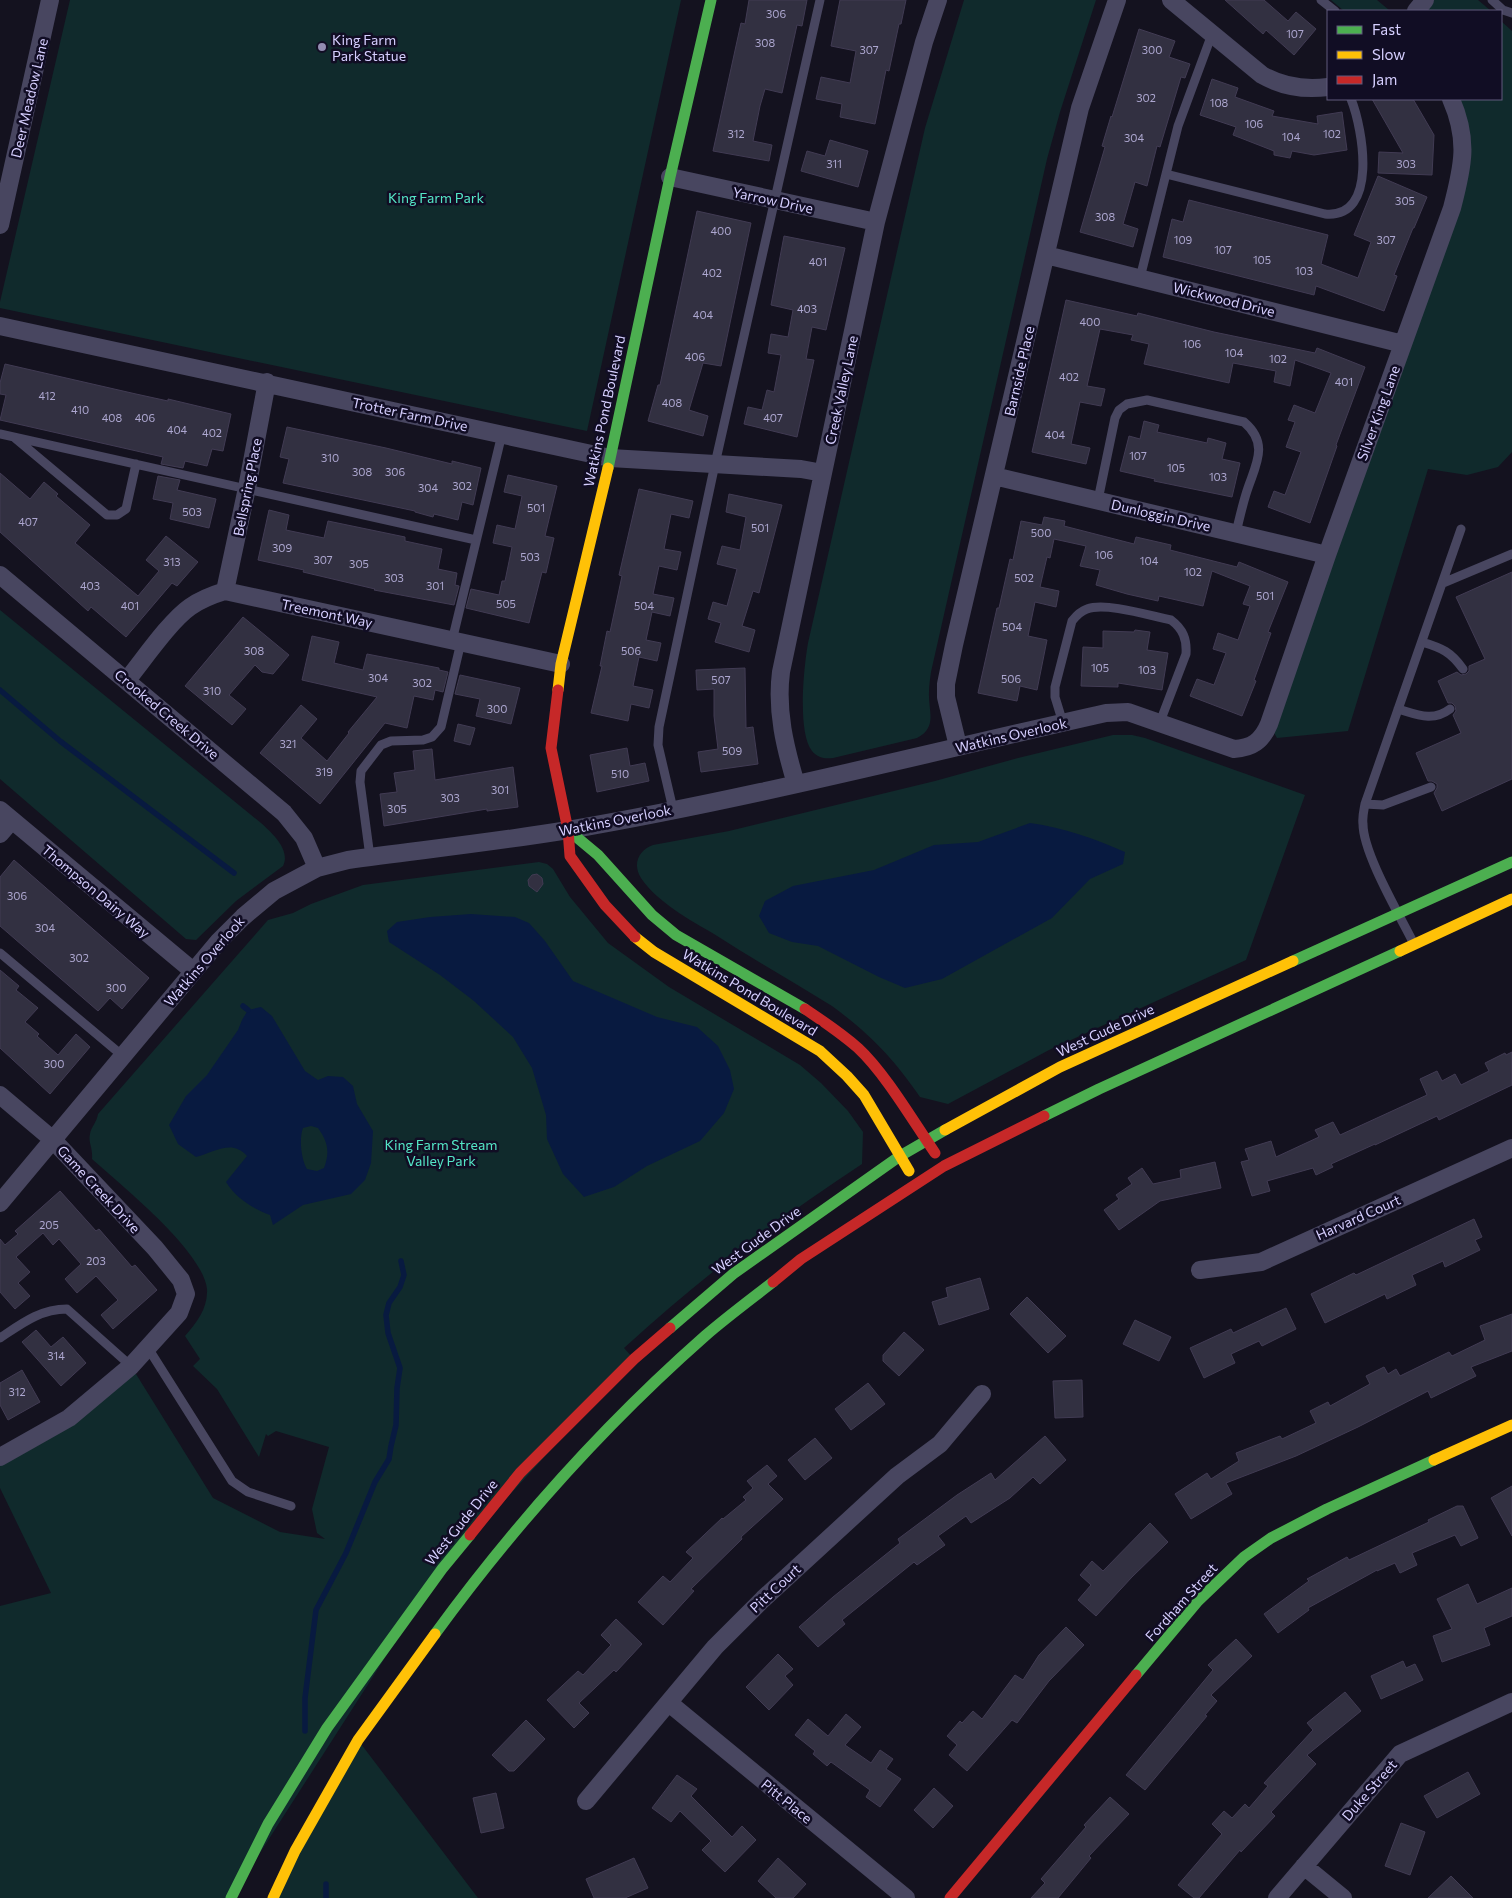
<svg xmlns="http://www.w3.org/2000/svg" width="1512" height="1898" font-family="Commissioner,sans-serif">
<style>
.green{fill:#102a2c}
.water{fill:#081a40;fill-rule:evenodd}
.lines{fill:none;stroke-linecap:round;stroke-linejoin:round}
.stream{stroke:#081a40;stroke-width:5.5}
.building{fill:#323041;stroke:#413b53}
.lane{stroke:#484660;stroke-width:9}
.street{stroke:#484660;stroke-width:18}
.fast{stroke:#4caf50;stroke-width:11}
.slow{stroke:#ffc107;stroke-width:11}
.jam{stroke:#c62828;stroke-width:11}
.poi-dot{fill:#928db1;stroke:#110d24;stroke-width:2}
.labels{text-anchor:middle;dominant-baseline:central;stroke-width:5;stroke-linejoin:round;paint-order:stroke}
.number-label{font-size:11px;fill:#ada7d0}
.poi-label{font-size:14px;fill:#d6cfff;stroke:#110d24;text-anchor:start}
.street-label{font-size:14px;fill:#d6cfff;stroke:#110d24}
.park-label{font-size:14px;fill:#54e6c6;stroke:#110d24}
</style>
<rect width="100%" height="100%" fill="#14121f"/>
<path class="green" d="M70 0H681L587 431 0 308V302Z
M964 0H1096L1060 112 1047 159 931 672C930 679 929 686 929 692 928 711 938 727 917 738L833 758C825 759 818 758 812 751 797 732 804 666 808 643L925 128Z
M1331 0H1377L1389 10 1344 11Z
M1425 0H1478L1491 11H1416Z
M1501 21 1512 31V452L1498 467 1467 475 1428 469 1348 731 1277 738 1269 724 1460 180 1451 99H1501Z
M0 610 261 823C272 833 291 850 283 866L236 901 196 940 186 939 0 779Z
M1113 735H1132L1145 738 1305 795 1246 960 1049 1050 948 1104 920 1097C894 1059 870 1034 832 1006 793 982 753 959 714 934 690 920 657 902 641 878 632 864 639 850 653 845L729 831 935 781 1018 758Z
M539 862 547 864 553 869 570 897 608 943 669 987 800 1065 821 1083 848 1111 863 1132 862 1164C778 1219 698 1280 624 1348L634 1359 442 1569 231 1898H0V1606L51 1593 0 1488V1457L131 1366 213 1498 280 1532 325 1539 317 1533 312 1509 329 1447 276 1431 268 1436 266 1434 259 1457 217 1389 193 1366 200 1359 185 1336C197 1322 208 1308 207 1289 203 1251 121 1185 92 1159 93 1147 88 1143 90 1134 91 1127 97 1122 98 1114L268 920 293 913 311 904 363 885Z
M358 1740 478 1898H273Z"/>
<path class="water" d="M1030 823C1065 828 1093 838 1125 852L1123 864 1090 879 1052 918 942 979 905 988 879 977 818 946 792 942 769 933 759 916 765 901 793 886 874 870 934 845 978 842Z
M471 914 515 917 529 923 545 941 573 981 657 1017 697 1027 718 1046 730 1070 734 1089 724 1113 700 1141 647 1166 614 1187 584 1197 563 1174 547 1139 546 1115 532 1068 513 1037 474 1001 440 975 389 942 387 931 397 922 430 917Z
M261 1007 272 1016 305 1071 318 1080 328 1076 343 1077 353 1086 357 1104 373 1131 371 1163 365 1180 351 1194 303 1205 273 1225 270 1215C253 1209 236 1198 226 1182L247 1156C232 1139 215 1152 196 1157L178 1144 169 1125 186 1096 207 1075 238 1030 242 1020 248 1010ZM311 1126 318 1128C328 1142 330 1152 324 1168L317 1171 307 1169C301 1159 299 1139 303 1128Z"/>
<g class="lines">
<path class="stream" d="M0 690 60 741 234 873
M243 1006 248 1010
M305 1731V1698L316 1610 346 1553 375 1482 389 1459 391 1446 396 1425 397 1388 400 1368 388 1333 386 1315 389 1303 400 1287 404 1275 401 1261
M326 1898V1884"/>
</g>
<path class="building" d="M749 0H807L802 26 797 25 782 93 765 89 760 106 753 141 772 145 769 161 713 151 741 23 745 24Z
M840 0H906L901 24H899L889 71 886 70 875 124 840 117 842 104 816 99 821 77 850 83 856 51 831 46Z
M1225 0H1264L1288 21 1296 12 1316 29 1294 55 1266 30 1263 34Z
M1139 29 1175 41 1169 57 1190 64 1185 78 1181 77 1160 147 1157 146 1147 186 1135 182 1123 224 1138 229 1133 247 1080 232 1105 147 1102 146 1111 116 1112 117Z
M1212 79 1238 88 1235 97 1274 111 1272 116 1318 124 1317 116 1342 112 1347 150 1314 155 1292 151 1290 158 1274 155V151L1233 135 1236 127 1200 115Z
M1372 99H1413L1434 135 1432 175 1378 173 1379 152 1403 153Z
M830 140 868 151 858 187 801 171 807 151 825 156Z
M1378 176 1427 197 1414 228H1413L1394 275 1397 276 1384 311 1316 286 1314 295 1163 257 1172 219 1183 222 1189 200 1328 235 1321 264 1358 278 1371 242 1354 235Z
M697 211 751 223 721 366 703 363 689 410 708 416 703 436 648 421 658 385H660Z
M784 236 845 248 826 330 812 327 806 359 814 360 797 437 744 424 748 407 762 410 767 390 774 392 781 355 768 353 771 334 788 337 793 310 771 305Z
M1066 300 1137 316 1138 313 1214 332 1315 353 1317 348 1365 367 1336 445 1337 446 1310 523 1268 507 1274 491 1285 495 1301 452 1286 447 1295 422 1288 420 1294 405 1315 413 1331 373 1295 360 1290 386 1274 382 1276 371 1233 363 1229 383 1144 364 1149 344 1131 340 1133 335 1100 329 1087 386 1105 389 1101 406 1080 402 1071 444 1090 448 1086 464 1032 452Z
M5 364 136 394 168 401V399L231 414 223 451 212 449 207 466 185 461 183 468 161 464 163 457 0 420 6 395 0 394V383Z
M1144 421 1159 425 1157 432 1207 443 1208 438 1226 443 1222 459 1240 463 1232 497 1154 481 1155 479 1120 471 1129 436 1140 439Z
M287 427 386 448 452 464V461L481 468 473 505 462 502 458 520 434 514 433 517 415 512V511L283 483 289 459 280 457Z
M0 473 30 499 44 482 58 494 56 496 90 525 75 543 138 596 159 571 146 560 166 536 198 562 177 586 172 583 126 637 91 607 88 611 0 532Z
M508 475 557 486 545 536 554 538 546 573 542 572 529 623 466 608 471 589 499 595 502 581H505L512 547 493 543 497 525 515 529 522 496 504 492Z
M158 476 180 480 177 490 216 499 209 528 170 519 173 503 153 499Z
M639 489 693 501 689 518 671 514 664 549 681 552 677 570 659 566 653 594 674 598 670 616 652 612 646 640 661 643 657 661 639 657 633 686 653 690 649 708 631 704 628 721 591 713 602 666H600L607 631 610 632 622 576 619 575Z
M729 494 782 505 759 593 753 591 742 626 755 630 749 652 715 642 721 623 708 619 713 602 727 606 737 569 717 564 722 546 740 550 746 517 726 512Z
M269 510 289 515 286 530 324 538 328 521 405 537V541L442 549 438 569 457 573 455 585 459 586 454 605 374 590 375 589 303 572 304 570 258 560Z
M1044 517 1065 521 1064 526 1134 544 1136 537 1171 545 1170 550 1237 567 1239 562 1288 582 1268 632 1271 633 1254 680 1256 681 1242 716 1190 696 1197 679 1214 685 1226 653 1213 649 1218 633 1238 640 1250 606 1243 604 1250 586 1212 571 1203 606 1159 596 1158 601 1127 594 1096 585 1100 570 1080 566 1086 546 1054 539 1050 558 1047 557 1040 587 1059 591 1056 607 1035 602 1028 636 1047 640 1037 690 1020 686 1017 701 978 693 997 608H999L1010 559 1013 560 1021 521 1042 525Z
M1512 572V779L1442 811 1434 793 1437 788V784L1432 781H1428L1416 753 1461 733 1453 715 1456 711 1455 706 1452 703H1448L1438 681 1457 672 1461 675 1466 674 1469 671V666L1485 659 1456 597Z
M243 617 289 655 273 674 262 672 255 665 229 695 246 709 232 725 185 686Z
M1135 630 1150 632 1147 650 1168 653 1162 690 1118 683V687L1081 686 1083 647 1103 648V631L1134 632Z
M312 636 339 642 334 663 363 670 367 654 439 668V670L448 672 443 692 435 690 433 700 414 696 407 728 385 723 320 804 260 753 301 705 317 719 301 738 327 761 349 733 348 732 377 697 302 680Z
M745 668 746 728 753 727 758 764 701 772 698 752 718 749 714 716V689L697 690 696 670Z
M460 675 520 688 511 724 476 716 480 699 455 694Z
M458 724 475 728 470 745 454 741Z
M627 748 630 766 645 763 649 781 597 792 590 755Z
M432 749 435 780 513 767 518 807 487 811V809L384 826 380 794 397 792 394 773 415 770 413 751Z
M14 860 149 978 122 1009 110 998 98 1011 0 926V877Z
M537 874 542 878 543 884 537 892 529 886 528 880 532 875Z
M0 970 19 986 16 990 38 1008 25 1022 39 1034 37 1036 58 1055 76 1034 90 1047 50 1094 0 1048Z
M1512 1052V1085L1439 1120 1437 1116 1375 1145V1144L1331 1164 1333 1167 1316 1175 1313 1168 1267 1181 1270 1191 1252 1196 1241 1162 1249 1160 1245 1149 1271 1141 1276 1157 1319 1137 1315 1130 1333 1122 1340 1135 1427 1095 1420 1079 1437 1071 1442 1081 1455 1074 1461 1085 1489 1071 1485 1063 1505 1053 1506 1055Z
M1215 1162 1221 1188 1160 1201 1119 1230 1104 1210 1119 1199 1116 1195 1132 1184 1128 1178 1142 1168 1153 1184 1181 1178 1180 1170Z
M60 1191 96 1231 99 1229 132 1267 135 1265 157 1290 113 1329 101 1315 118 1300 96 1276 77 1293 65 1279 81 1264 59 1239 53 1245 43 1233 16 1257 30 1272 18 1283 30 1296 15 1309 0 1292V1239L5 1245 18 1234 15 1231Z
M1474 1219 1482 1237 1475 1240 1480 1250 1445 1267 1443 1261 1412 1275 1416 1285 1387 1299 1385 1294 1325 1323 1311 1294 1354 1273 1356 1275Z
M980 1278 989 1309 939 1325 932 1302 948 1297 946 1288Z
M1027 1297 1066 1336 1048 1353 1010 1314Z
M1286 1308 1296 1329 1262 1346 1259 1341 1231 1354 1235 1363 1204 1378 1190 1348 1231 1329 1233 1333Z
M1512 1314V1351L1471 1367 1476 1376 1431 1398 1428 1391 1358 1427 1296 1456 1226 1483 1232 1494 1191 1519 1175 1494 1207 1473 1211 1479 1239 1461 1236 1453 1280 1436 1282 1439 1316 1423 1310 1411 1328 1402 1330 1406 1370 1384 1366 1376 1384 1367 1388 1374 1396 1369 1400 1376 1449 1352 1452 1356 1485 1340 1480 1326Z
M1135 1320 1171 1337 1159 1361 1123 1344Z
M36 1330 51 1347 63 1337 86 1363 61 1386 22 1342Z
M904 1332 924 1350 899 1376 883 1361V1355Z
M22 1370 40 1402 8 1420 0 1405V1383Z
M1082 1380 1083 1417 1055 1418 1053 1381Z
M868 1383 885 1404 851 1430 835 1409Z
M1045 1436 1066 1460 1040 1484 1033 1477 1010 1498 971 1523 966 1516 938 1536 945 1545 917 1565 914 1562 842 1620 845 1624 818 1647 799 1627 833 1597 900 1543 898 1539 957 1495 991 1473 995 1480Z
M815 1438 832 1458 805 1480 788 1460Z
M767 1465 777 1476 768 1484 783 1499 741 1537 742 1539 691 1589 694 1591 663 1625 638 1602 663 1576 670 1582 693 1558 686 1552 722 1518 723 1519 746 1500 743 1497 753 1488 747 1481Z
M1512 1486V1536L1491 1498Z
M1457 1506H1463L1478 1538 1461 1546 1455 1535 1412 1553 1417 1565 1400 1573 1395 1563 1377 1571V1570L1308 1608 1309 1610 1278 1633 1264 1614 1309 1581 1307 1579 1347 1557 1349 1560 1429 1522 1428 1520Z
M1150 1523 1168 1542 1132 1577 1096 1616 1078 1600 1091 1585 1080 1575 1092 1561 1103 1571Z
M1468 1584 1477 1604 1512 1588V1616L1484 1628 1490 1645 1442 1662 1433 1636 1452 1629 1437 1599Z
M616 1619 642 1644 616 1672 614 1670 579 1703 589 1713 574 1728 547 1700 578 1671 583 1675 611 1645 601 1635Z
M1066 1627 1084 1645 1049 1681 1017 1723 1012 1720 967 1771 949 1755 957 1745 947 1736 960 1721 962 1723 973 1711 982 1719 1015 1675 1023 1680 1039 1655Z
M1236 1639 1252 1656 1211 1695 1217 1701 1205 1715 1207 1716 1145 1790 1126 1775 1213 1670 1208 1665Z
M778 1654 793 1669 785 1676 793 1685 769 1710 746 1687Z
M1403 1661 1406 1668 1415 1664 1423 1680 1381 1699 1371 1676Z
M1345 1692 1361 1711 1307 1755 1316 1764 1271 1812 1275 1816 1241 1852 1240 1850 1199 1898H1194L1178 1885 1222 1834 1212 1824 1224 1811 1232 1818 1245 1804 1249 1808 1268 1786 1264 1783 1313 1730 1307 1723Z
M846 1714 861 1727 845 1745 871 1763 880 1750 893 1759 886 1769 901 1779 880 1807 866 1797 870 1790 831 1762 827 1766 813 1754 815 1751 795 1735 808 1719 828 1736Z
M526 1720 545 1739 514 1771H509L492 1755Z
M1468 1772 1480 1794 1437 1818 1424 1796Z
M677 1775 697 1789 691 1796 732 1837 742 1826 756 1840 725 1872 702 1850 711 1841 680 1811 671 1822 652 1808Z
M934 1788 953 1806 933 1828 914 1810Z
M496 1793 504 1828 481 1833 473 1798Z
M1110 1797 1129 1814 1089 1856 1091 1858 1058 1898H1031L1045 1883 1041 1879 1086 1827 1084 1825Z
M1401 1823 1425 1832 1410 1875 1385 1866Z
M634 1858 648 1888 625 1898H594L586 1879Z
M778 1858 806 1884 793 1898H776L758 1881Z
M1451 1876 1473 1898H1428Z"/>
<g class="lines">
<path class="lane" d="M1321 0 1335 11
M1492 0 1503 10 1512 13
M1166 174 1325 214C1379 219 1363 129 1351 99
M1140 278 1178 126 1212 34
M0 434 476 540
M15 438 107 515H117L126 509 136 464
M1098 500 1115 418 1119 410 1127 404 1147 400 1244 422C1271 445 1254 467 1246 494 1242 507 1239 520 1236 533
M1443 583 1512 554
M452 641 502 434
M1422 642C1442 648 1451 652 1463 669
M1398 709C1418 715 1433 722 1450 709
M1063 723 1055 697V687L1072 621C1076 616 1081 611 1087 609 1106 602 1151 616 1171 620 1183 629 1187 639 1186 654L1160 722
M1365 804 1383 805 1431 787
M673 809 658 745 659 727 715 464 820 0
M370 857 360 782 361 771 381 745 391 741 423 740 432 737 441 727 461 642
M1413 942C1399 914 1363 853 1363 824 1362 817 1364 810 1365 804L1461 529
M0 953 124 1057
M0 1338C21 1324 40 1309 67 1309L131 1366
M148 1348 232 1481 248 1492 291 1506"/>
<path class="street" d="M1171 0 1262 75C1283 87 1305 90 1328 87
M1416 11 1425 0
M670 177 876 222
M0 225 50 0
M1046 255 1403 344
M0 326 610 458 801 469 823 473
M994 476 1327 555
M0 575 284 813 304 838 317 868
M225 591 247 488 267 382
M127 680C144 659 170 621 190 607 201 599 212 595 225 591L561 664
M958 746 946 697V684L954 645 1080 108 1117 0
M796 784C785 747 776 711 781 672L876 222 924 42 938 0
M0 810 193 971
M0 834 12 820
M0 1095 52 1139 155 1248 181 1280 186 1294 179 1313 131 1366 69 1418 0 1457
M0 1203 219 941 243 917 274 891 317 868 348 860C421 850 495 842 568 830 749 799 927 753 1106 713L1128 712 1234 749C1252 748 1262 741 1269 724L1327 555 1452 208C1463 166 1469 140 1451 99
M1200 1270 1261 1262 1512 1148
M669 1703 906 1898
M586 1801 715 1647 763 1599 897 1476 940 1444 982 1394
M1304 1866 1343 1898
M1277 1898 1400 1754 1512 1702"/>
<path class="fast" d="M608 468 670 177 711 0
M568 830 598 855 652 915 676 935 805 1009
M1293 961 1512 862
M1044 1116 1099 1089 1400 951
M670 1328 733 1274 900 1156 945 1130
M435 1634C514 1526 604 1425 705 1336 727 1317 750 1300 773 1282
M1136 1675 1198 1601 1244 1557 1271 1538 1327 1509 1434 1460
M231 1898 268 1824 327 1728 442 1569 470 1535"/>
<path class="slow" d="M558 690 561 664 608 468
M635 937 654 952 820 1051 847 1076 864 1095 909 1171
M1400 951 1512 899
M945 1130 1060 1067 1293 961
M1434 1460 1512 1425
M273 1898 295 1851 358 1740 435 1634"/>
<path class="jam" d="M558 690 551 748 568 830 570 856 605 905 635 937
M805 1009C823 1021 841 1033 858 1048 885 1073 913 1121 935 1153
M773 1282 801 1259 944 1166 1044 1116
M470 1535 520 1473 634 1359 670 1328
M950 1898 1136 1675"/>
</g>
<circle class="poi-dot" cx="322" cy="47" r="5"/>
<g class="labels">
<g class="number-label">
<text x="776" y="13">306</text>
<text x="1295" y="33">107</text>
<text x="765" y="42">308</text>
<text x="869" y="49">307</text>
<text x="1152" y="49">300</text>
<text x="1146" y="97">302</text>
<text x="1219" y="102">108</text>
<text x="1254" y="123">106</text>
<text x="736" y="133">312</text>
<text x="1332" y="133">102</text>
<text x="1291" y="136">104</text>
<text x="1134" y="137">304</text>
<text x="834" y="163">311</text>
<text x="1406" y="163">303</text>
<text x="1405" y="200">305</text>
<text x="1105" y="216">308</text>
<text x="721" y="230">400</text>
<text x="1183" y="239">109</text>
<text x="1386" y="239">307</text>
<text x="1223" y="249">107</text>
<text x="1262" y="259">105</text>
<text x="818" y="261">401</text>
<text x="1304" y="270">103</text>
<text x="712" y="272">402</text>
<text x="807" y="308">403</text>
<text x="703" y="314">404</text>
<text x="1090" y="321">400</text>
<text x="1192" y="343">106</text>
<text x="1234" y="352">104</text>
<text x="695" y="356">406</text>
<text x="1278" y="358">102</text>
<text x="1069" y="376">402</text>
<text x="1344" y="381">401</text>
<text x="47" y="395">412</text>
<text x="672" y="402">408</text>
<text x="80" y="409">410</text>
<text x="112" y="417">408</text>
<text x="145" y="417">406</text>
<text x="773" y="417">407</text>
<text x="177" y="429">404</text>
<text x="212" y="432">402</text>
<text x="1055" y="434">404</text>
<text x="1138" y="455">107</text>
<text x="330" y="457">310</text>
<text x="1176" y="467">105</text>
<text x="362" y="471">308</text>
<text x="395" y="471">306</text>
<text x="1218" y="476">103</text>
<text x="462" y="485">302</text>
<text x="428" y="487">304</text>
<text x="536" y="507">501</text>
<text x="192" y="511">503</text>
<text x="28" y="521">407</text>
<text x="760" y="527">501</text>
<text x="1041" y="532">500</text>
<text x="282" y="547">309</text>
<text x="1104" y="554">106</text>
<text x="530" y="556">503</text>
<text x="323" y="559">307</text>
<text x="1149" y="560">104</text>
<text x="172" y="561">313</text>
<text x="359" y="563">305</text>
<text x="1193" y="571">102</text>
<text x="394" y="577">303</text>
<text x="1024" y="577">502</text>
<text x="90" y="585">403</text>
<text x="435" y="585">301</text>
<text x="1265" y="595">501</text>
<text x="506" y="603">505</text>
<text x="130" y="605">401</text>
<text x="644" y="605">504</text>
<text x="1012" y="626">504</text>
<text x="254" y="650">308</text>
<text x="631" y="650">506</text>
<text x="1100" y="667">105</text>
<text x="1147" y="669">103</text>
<text x="378" y="677">304</text>
<text x="1011" y="678">506</text>
<text x="721" y="679">507</text>
<text x="422" y="682">302</text>
<text x="212" y="690">310</text>
<text x="497" y="708">300</text>
<text x="288" y="743">321</text>
<text x="732" y="750">509</text>
<text x="324" y="771">319</text>
<text x="620" y="773">510</text>
<text x="500" y="789">301</text>
<text x="450" y="797">303</text>
<text x="397" y="808">305</text>
<text x="17" y="895">306</text>
<text x="45" y="927">304</text>
<text x="79" y="957">302</text>
<text x="116" y="987">300</text>
<text x="54" y="1063">300</text>
<text x="49" y="1224">205</text>
<text x="96" y="1260">203</text>
<text x="56" y="1355">314</text>
<text x="17" y="1391">312</text>
</g>
<g class="poi-label">
<text x="332" y="39">King Farm<tspan x="332" dy="16">Park Statue</tspan></text>
</g>
<g class="street-label">
<text transform="translate(29 98) rotate(-77)">Deer Meadow Lane</text>
<text transform="translate(773 200) rotate(12)">Yarrow Drive</text>
<text transform="translate(1224 299) rotate(14)">Wickwood Drive</text>
<text transform="translate(1019 371) rotate(-77)">Barnside Place</text>
<text transform="translate(841 390) rotate(-78)">Creek Valley Lane</text>
<text transform="translate(604 411) rotate(-78)">Watkins Pond Boulevard</text>
<text transform="translate(1378 413) rotate(-70)">Silver King Lane</text>
<text transform="translate(410 414) rotate(12)">Trotter Farm Drive</text>
<text transform="translate(247 487) rotate(-79)">Bellspring Place</text>
<text transform="translate(1161 515) rotate(13)">Dunloggin Drive</text>
<text transform="translate(327 613) rotate(12)">Treemont Way</text>
<text transform="translate(167 714) rotate(40)">Crooked Creek Drive</text>
<text transform="translate(1011 735) rotate(-13)">Watkins Overlook</text>
<text transform="translate(615 820) rotate(-11)">Watkins Overlook</text>
<text transform="translate(96 891) rotate(40)">Thompson Dairy Way</text>
<text transform="translate(204 961) rotate(-49)">Watkins Overlook</text>
<text transform="translate(750 992) rotate(31)">Watkins Pond Boulevard</text>
<text transform="translate(1105 1030) rotate(-25)">West Gude Drive</text>
<text transform="translate(99 1189) rotate(47)">Game Creek Drive</text>
<text transform="translate(1358 1217) rotate(-24)">Harvard Court</text>
<text transform="translate(756 1240) rotate(-36)">West Gude Drive</text>
<text transform="translate(461 1522) rotate(-51)">West Gude Drive</text>
<text transform="translate(775 1588) rotate(-43)">Pitt Court</text>
<text transform="translate(1181 1602) rotate(-48)">Fordham Street</text>
<text transform="translate(1369 1790) rotate(-49)">Duke Street</text>
<text transform="translate(787 1801) rotate(39)">Pitt Place</text>
</g>
<g class="park-label">
<text x="436" y="197">King Farm Park</text>
<text x="441" y="1144">King Farm Stream<tspan x="441" dy="16">Valley Park</tspan></text>
</g>
</g>
<rect x="1327" y="10" width="175" height="90" fill="#110d24" stroke="#605b7c"/>
<rect x="1337" y="26" width="25" height="8" fill="#4caf50" stroke="#605b7c"/>
<text x="1372" y="35" font-size="15" fill="#d6cfff">Fast</text>
<rect x="1337" y="51" width="25" height="8" fill="#ffc107" stroke="#605b7c"/>
<text x="1372" y="60" font-size="15" fill="#d6cfff">Slow</text>
<rect x="1337" y="76" width="25" height="8" fill="#c62828" stroke="#605b7c"/>
<text x="1372" y="85" font-size="15" fill="#d6cfff">Jam</text>
</svg>
